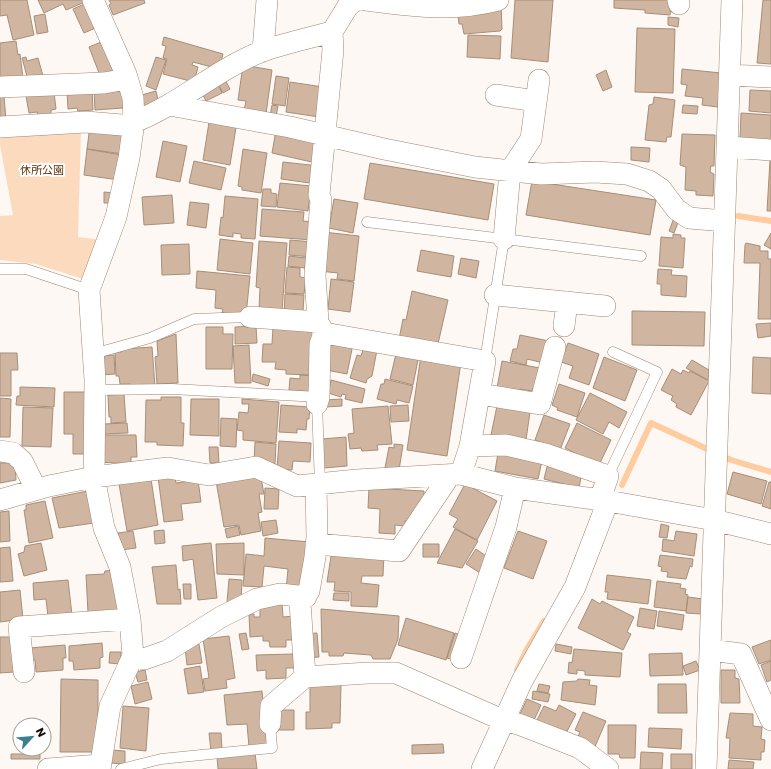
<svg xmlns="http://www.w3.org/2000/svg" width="771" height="769" font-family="Poppins,'Noto Sans JP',sans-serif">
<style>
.green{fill:#fcdabe}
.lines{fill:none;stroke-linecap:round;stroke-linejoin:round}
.stream{stroke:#ffcca0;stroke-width:6}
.building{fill:#d0b6a0;stroke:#a78e79}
.service-casing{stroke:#9f8672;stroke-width:11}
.minor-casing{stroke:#9f8672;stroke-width:22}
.service{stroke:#fff;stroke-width:10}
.minor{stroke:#fff;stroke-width:21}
.labels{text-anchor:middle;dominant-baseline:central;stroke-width:4;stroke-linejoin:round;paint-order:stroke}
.park-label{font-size:11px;fill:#5e360a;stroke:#fff}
</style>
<rect width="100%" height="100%" fill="#fdf8f3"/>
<path class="green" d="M81 131 78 237 102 240 86 280 36 264 0 260V216L13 215 0 145V135Z"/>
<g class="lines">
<path class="stream" d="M738 216 771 221
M622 485 651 423 731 460 771 472
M517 670 527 649 544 621"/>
</g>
<path class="building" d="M0 0H27L34 35 13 40 7 15 0 16Z
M38 0H85V2L66 10 63 4 44 13Z
M109 0H144L145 3 113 15 109 5 111 4Z
M515 0H553L548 62 511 58Z
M614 0H672L670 15 645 13V10L614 8Z
M763 0H771V64L757 63Z
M89 2 100 26 84 33 73 9Z
M501 4 502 29 500 31 464 34 462 24H459L457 7Z
M45 14 48 32 37 34 34 16Z
M668 17 679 18 678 27 668 25Z
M637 28 675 29 673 93 635 92Z
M468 35 501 36 500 59 467 57Z
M164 37 223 54 219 69 193 62 192 65 198 67 194 82 163 74 167 59 163 58 166 46 162 45Z
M106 40 118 71 101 78 89 47Z
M16 41 18 55 20 54 23 78 0 80V43Z
M26 57 27 61 38 58 43 76 28 80 22 58Z
M156 57 166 60 156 90 146 86Z
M243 65 272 70 266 114 244 111 246 101 238 100Z
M682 69 721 73 718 107 702 105 703 98 685 96 687 85 681 84Z
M606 70 612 87 603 91 596 75Z
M276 76 289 78 285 106 272 104Z
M224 78 230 89 223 93 217 82Z
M217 81 222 93 206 101 200 89Z
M290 82 323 87 319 117 286 112Z
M122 88 123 108 95 110 94 90Z
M92 89 93 110 78 111 77 108 68 109 67 92Z
M750 90 771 91V113L749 111Z
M156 91 159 105 142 113 138 96Z
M54 92 56 109 51 110V113L38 116 37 112 29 113 26 96Z
M0 96H4L6 120 0 121Z
M654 97 675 100 671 137H667L666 142 645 140 649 105 653 104Z
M272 105 278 106 275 122 269 121Z
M683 105 698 106 697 114 682 113Z
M741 113 771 115V141L740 139Z
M210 116 237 121 230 165 203 160Z
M90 126 126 131 123 154 87 149Z
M276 130 321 139 316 163 272 153Z
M682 134 715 135 714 166H711L710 172 714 174 713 196 696 195V191L685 190 686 167 680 165Z
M163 141 187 146 180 182 156 177Z
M631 147 650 148 649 162 631 160Z
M87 149 122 155 119 180 84 175Z
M243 149 267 153 261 193 242 190V187L238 186Z
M770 160H771V211H767Z
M194 161 226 168 221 190 189 183Z
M283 162 319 166 317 184 281 179Z
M370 163 494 184 488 220 364 199Z
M532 181 656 200 650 235 526 215Z
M280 183 311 186 308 211 277 207Z
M263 189H271V193L277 194 276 207 261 206Z
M104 192 114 193 113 203H104Z
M172 195 174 223 144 225 142 197Z
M225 196 258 199 255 239 241 238V234L233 233V237L219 235 221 217 223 218Z
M334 199 358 203 353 233 329 228Z
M190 202 209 204 206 228 187 225Z
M262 209 304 212 303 221 313 222 312 240 260 236Z
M674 218 679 220 674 233 669 231Z
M323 232 359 236 354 281 337 279 338 273 319 271Z
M771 233V249L764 245Z
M673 234 681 235V238H685L683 268 659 266 661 237 673 238Z
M220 239 253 243 250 274 217 270Z
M290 240 313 242 312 257 289 255Z
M259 241 287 243 282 311 259 309 260 288 256 287Z
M746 243 760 246V251H768V259H771V319H758L760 263H744L745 245Z
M189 244 190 274 162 275 161 245Z
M421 250 454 256 451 277 417 271Z
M289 256 306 258 305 268 288 266Z
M461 258 479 261 476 278 458 274Z
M287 267 300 268V277L306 278 304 294 285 293Z
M658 269 672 270 671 275 687 276 686 297 661 295V284H657Z
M197 271 250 276 246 315 222 313 223 309 215 308 216 290 196 288Z
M331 279 354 282 350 312 328 309Z
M412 291 448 300 437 348 399 339 403 319 406 320Z
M285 294 304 295 303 311 284 315Z
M632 311 705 312 704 346 632 345Z
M771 323V336L758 338 756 324Z
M256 326 257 343 235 344V327Z
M206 327H223V334H233L232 369H206Z
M273 327 315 328 313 375 286 374V370L275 369 276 362H262L263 344H272Z
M176 334 178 383 157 384 155 357 158 356 157 341Z
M520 335 549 341 544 363 527 359 526 365 510 361 513 349H517Z
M332 339 353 344 347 374 326 370Z
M568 343 599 354 589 385 569 378 573 366 561 362Z
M249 345 251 383H235L233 346Z
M152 347 155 386 131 387V384H120L119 376H116L115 352H121L122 349Z
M364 347 377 350 372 376 367 379 366 383 350 378 357 355 361 356Z
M0 353H17L18 370H11V396H0Z
M396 354 418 360 413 385 390 379Z
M114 355 115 374 101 375 100 356Z
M421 355 461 362 447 456 407 450Z
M604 357 637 370 625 401 593 388Z
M753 357 771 358V394L752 393Z
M692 360 709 370 708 380 686 368Z
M502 361 540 368 536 388H533L532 391 520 389V392L497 388Z
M672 369 681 374 683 370 689 373 690 371 709 381 691 415 676 407 677 404 671 400 673 396 661 390Z
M253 374 270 379 268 386 252 381Z
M300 375 313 376 312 392 289 390 290 378 300 379Z
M385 379 413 386 409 403 397 400 396 404 377 399 381 384H384Z
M331 380 365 389 362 403 345 399 346 395 342 394 341 397 328 393Z
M559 384 585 393 577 417 557 410 558 408 552 405Z
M20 387 55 388 54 407 16 405 17 396H20Z
M64 392H86V454H73V434H64Z
M590 393 627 412 619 428 609 422 603 434 576 420Z
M124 394 126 422 111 423V417H109L108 395Z
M161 397H181V423H184L183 446 157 445V442H145L146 400H161Z
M0 398 11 399 10 437H0Z
M191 399H219V436L190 435Z
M242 399 279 402 276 443 243 440V431L237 430 239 412 248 413 249 404H242Z
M342 399V406L325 407 324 400Z
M281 405 310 407 309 419H307L306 430 297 429V433L279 432Z
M408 405 409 421 391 422 390 406Z
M388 406 392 444 377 445 378 450 362 451 361 448 350 449 348 434 354 433 352 409Z
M497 406 530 412 526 440 491 435Z
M23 407 53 408 51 447 22 446Z
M544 415 570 424 560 450 535 440Z
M221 418 237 419 236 447 220 446Z
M127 423 128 433 103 434V424Z
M577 423 611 440 599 465 565 448Z
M98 435H136L137 457H131V464L99 462Z
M346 437 347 466 324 468 322 439Z
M279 441 311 443 310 462 293 461 292 470 277 469Z
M255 442 276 444 275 464 254 463Z
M394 444 403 445 399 470 385 468 389 447 394 448Z
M209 447H218L219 463H210Z
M498 453 542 461 538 479 495 471Z
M0 463H15L16 480 0 483Z
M548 463 581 477 579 488 544 479Z
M733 472 767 481 761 504 727 494Z
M260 473 264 494H259L262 512 258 513 261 531 241 535 239 525 224 527 216 481Z
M158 477 175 478 176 483 198 480 201 502 181 504 183 520 164 522Z
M151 479 158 525 127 531 119 484Z
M769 482H771V509L762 506Z
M465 484 497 501 477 540 453 527 458 519 449 514Z
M265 488 279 489 278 509H264Z
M369 488 424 491V508L417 512H412V522L405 521V526L395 525V534L379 533 380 509 368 508Z
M88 491 94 523 59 528 52 498Z
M45 501 53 538 29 543 24 510H26V505Z
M9 511 10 541 0 542V512Z
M276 520 278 533 263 536 261 522Z
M661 524 669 526 667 538 659 537Z
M238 526 240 535 227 538 225 529Z
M455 529 478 541 462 568 437 563Z
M164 530 165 543 155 544 154 531Z
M133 531 136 548 121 550 118 533Z
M518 531 547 541 533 579 504 568Z
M676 531 697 534 694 556 662 551 663 539 674 541Z
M265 538 310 542 303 592 286 591 288 569 264 566 262 587 243 586 246 554 264 556Z
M41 543 47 570 24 576 18 554 24 552 25 546Z
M211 543 217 598 198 600 193 559 183 561 182 546Z
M244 543V575L217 574 216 544Z
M423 544H439V557H423Z
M10 547 13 581 0 582V548Z
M476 549 489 558 480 573 466 564Z
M332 550 384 553 383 576H362L361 583 379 585 377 607 351 606V592L334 591 335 582H327Z
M660 555 693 559 692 567 690 566 686 579 667 577 668 572 661 571 662 567 658 566Z
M176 565 178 590 180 589 181 604H157L152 567Z
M115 570 120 613H88L86 575 104 574 105 571Z
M607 575 651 580 648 604 607 599 608 592H605Z
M229 579 242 580 241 601 237 603 227 602Z
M68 580 72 615 48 617 46 599 34 600 33 583Z
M657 581 681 584 680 588 686 589 685 594 688 595 686 611 654 607Z
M183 584H191V599H184Z
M20 590 23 619 0 622V592Z
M334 593H349V601L333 600Z
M688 597 703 599 701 614 686 613Z
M592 599 600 604 602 601 634 617 627 632 631 634 623 650 578 628Z
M260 603H282L283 617 295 616 296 640H286V647H270L269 641H263V636L250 637 249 614H254V617H260Z
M640 608 657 611 654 629 637 626Z
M321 609 399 616 398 639 390 659H373L371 655 344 653 343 656H329V652H322Z
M659 611 684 615 682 630 657 626Z
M406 618 454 633 446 660 398 645Z
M246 633 249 649 242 650 239 634Z
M317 633 319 657 304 658 302 634Z
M455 633 464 636 456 661 447 658Z
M229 636 235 678 226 680 227 688 205 691 203 679 209 678 203 639Z
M0 637H11L14 672 0 673Z
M771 640V660L759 664 752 647Z
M102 643 103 657 100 658V668L74 670 73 661H69V646Z
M199 644 202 663 187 665 185 647Z
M556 644 572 647 571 654 555 651Z
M65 645 66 658H63V670L36 672 35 660H31L30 648Z
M574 649 622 653 620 677 585 675V671L577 670V674L568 673 569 662 572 663Z
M110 652H121L120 664 109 663Z
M682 653 683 675 650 676 649 654Z
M293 654 294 668H286V678L266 679V670L257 671 256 655Z
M696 661 700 670 686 675 683 666Z
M771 661V680L767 682 761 665Z
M200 666 204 692 188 694 184 669Z
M145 670 147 680 138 682 135 672Z
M721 670H735V678L739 679 740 703H721Z
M61 679 98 680V752H60Z
M578 679 590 680 589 685 597 686 595 705 561 700 563 682 577 681Z
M148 682 152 699 135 704 131 686Z
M310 684H341L340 723H332V728L306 729V712H310Z
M539 684 550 686 548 693 537 691Z
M658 684H686L687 713H658Z
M262 691 267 745 249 747 247 724 227 725 224 695Z
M533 691 550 694 548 702 532 699Z
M527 699 541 705 534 720 520 714Z
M559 705 576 714 564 737 535 724 544 706 556 711Z
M123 706 149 708 146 751 120 748Z
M279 710H294V730H278Z
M583 712 606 721 594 749 576 741 580 732 575 730Z
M730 713 753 714V726L762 727 761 739 765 740 764 752H761V760L729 758 730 738H726Z
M608 725H636L635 758H620L619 754H608Z
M649 728 682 729 681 749 648 747Z
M209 733H221L222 750 211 751Z
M443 744 444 753 412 754V745Z
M111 750 125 751V764L110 763Z
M641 752 663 753 662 769H640Z
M255 753 257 769H218L217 757Z
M11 754H40V759H11Z
M671 754H692V769H671Z
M729 760 754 762 753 769H728Z"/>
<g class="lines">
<defs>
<path id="service" d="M367 222 641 256
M0 269H26L89 290
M93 354 150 338 194 319 250 317
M485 361 504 239
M95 390 172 389 319 397
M317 404 320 484
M608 476 657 372 613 352
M121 769 161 759 272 748 270 724"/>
<path id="minor" d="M93 0 126 74 133 98 134 122 129 158 116 217 89 290 95 380 94 477 104 528 120 567 130 619 133 656 110 706 100 769
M366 0C412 6 452 12 498 0
M678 0 679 4
M263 51 267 0
M730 75 771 77
M0 87 104 83 127 79
M496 95 536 101
M169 105 290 127 384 149 475 167 541 174 595 172 627 174 649 181 661 189 676 209 689 218 725 221
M134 122C180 104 218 68 263 51 285 43 309 38 332 32
M0 127 86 122 134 126
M728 147 771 150
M504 239 510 171 531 139 539 80
M495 295 605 306
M250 317 318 322 324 333 485 361 470 446 461 474
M318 322 315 275 321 200 319 195 333 50 332 32 348 6 356 0
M564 326 567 302
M480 394 540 404 555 347
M317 404 319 397 320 344 324 333
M470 446 506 445 545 454 608 476 600 500
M0 451 13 453 22 461 36 489
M0 500 49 486 94 477 168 468 209 475 256 467 297 486 357 480 461 474 515 488 608 501 714 520 771 534
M316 544 399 551 450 475
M710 650 741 654 771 720
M133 656 144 659 167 651 221 617 257 599 280 594 306 597
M461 658 506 527 515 488
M24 672 19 627 130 619
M305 677 300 602 309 591 315 557 317 537 316 484
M270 724 271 706 305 677 368 673H396L498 718 521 725 580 748 608 769
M48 769 100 765
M482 769 522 681 575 587 608 501
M706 769 732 0"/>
</defs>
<use href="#service" class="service-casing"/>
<use href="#minor" class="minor-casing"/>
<use href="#service" class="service"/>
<use href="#minor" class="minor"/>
</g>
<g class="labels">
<g class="park-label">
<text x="42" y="170">休所公園</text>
</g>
</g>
<g transform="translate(32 737) rotate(63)"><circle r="19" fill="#ffffff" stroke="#a19d9b"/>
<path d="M0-3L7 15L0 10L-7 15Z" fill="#3b808e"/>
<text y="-6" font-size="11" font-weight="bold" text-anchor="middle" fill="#140b05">N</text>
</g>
</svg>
